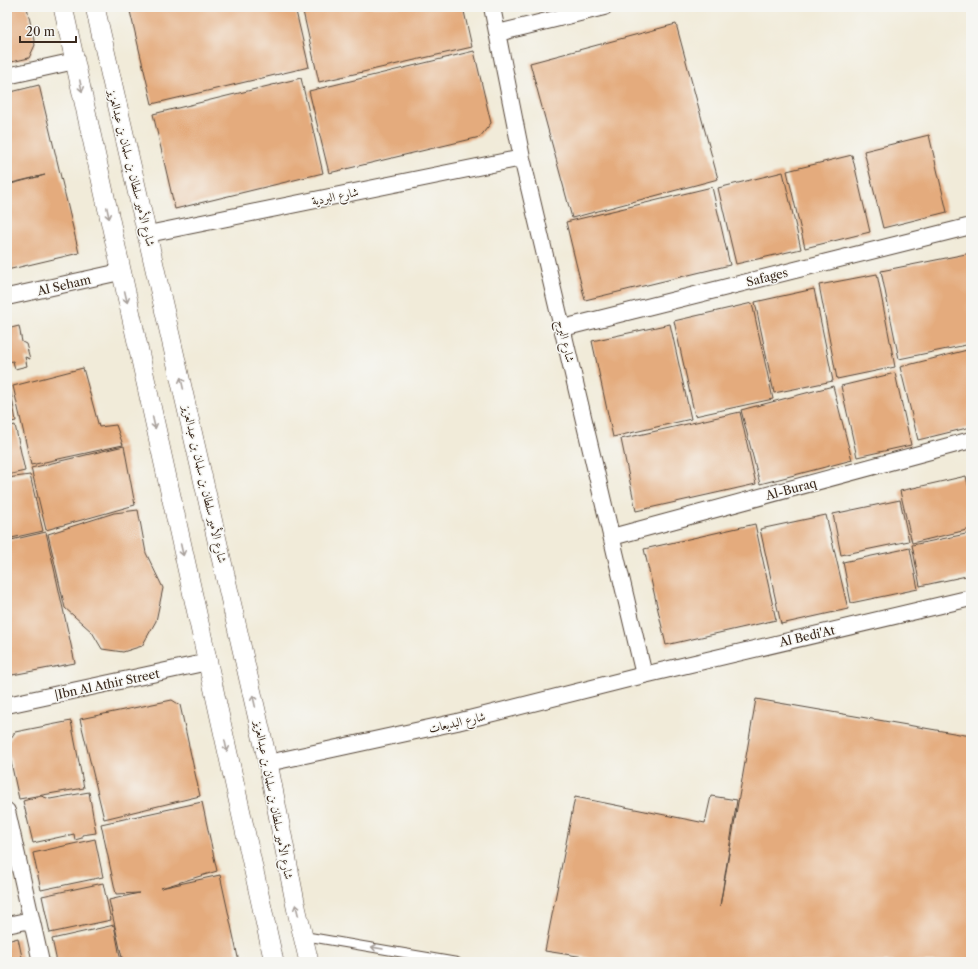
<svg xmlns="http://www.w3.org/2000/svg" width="978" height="969" font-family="'Libre Caslon Text',Amiri,serif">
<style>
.building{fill:#e4ab7d}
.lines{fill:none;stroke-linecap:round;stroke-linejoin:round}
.service-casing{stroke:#56473a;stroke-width:10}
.minor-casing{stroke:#56473a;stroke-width:18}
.tertiary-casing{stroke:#56473a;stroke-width:20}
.service{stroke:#fff;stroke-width:8}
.minor{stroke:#fff;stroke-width:16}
.tertiary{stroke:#fff;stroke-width:19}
.oneway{stroke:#a79f9a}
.labels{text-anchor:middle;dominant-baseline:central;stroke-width:3;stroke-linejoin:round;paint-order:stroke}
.street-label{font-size:12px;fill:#3b2a1e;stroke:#f6f6f2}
</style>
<rect width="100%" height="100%" fill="#f6f6f2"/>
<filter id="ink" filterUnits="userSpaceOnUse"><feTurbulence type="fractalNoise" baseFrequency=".025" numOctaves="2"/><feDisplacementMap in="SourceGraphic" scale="8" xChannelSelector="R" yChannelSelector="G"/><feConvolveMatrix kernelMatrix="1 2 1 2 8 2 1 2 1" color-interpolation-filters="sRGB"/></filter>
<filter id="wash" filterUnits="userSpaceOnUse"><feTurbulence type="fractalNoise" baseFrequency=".012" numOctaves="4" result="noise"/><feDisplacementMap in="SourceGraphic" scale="16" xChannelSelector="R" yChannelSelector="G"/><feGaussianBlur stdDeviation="0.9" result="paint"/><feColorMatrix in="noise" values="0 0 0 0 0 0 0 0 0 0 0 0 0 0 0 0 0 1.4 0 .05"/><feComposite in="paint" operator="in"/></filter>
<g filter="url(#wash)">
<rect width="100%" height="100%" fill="#f1ebd9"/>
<g id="blocks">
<path class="building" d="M7 7H27L35 45 29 58 7 63Z
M129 7H295L309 67 152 104Z
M302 7H463L472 47 319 82Z
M676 24 718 179 572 218 530 63Z
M474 51 491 123 480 137 329 173 309 91Z
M301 78 323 173 175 209 153 114Z
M39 85 79 253 7 270V185L45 175 7 184V93Z
M929 135 947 212 883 228 864 151Z
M852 155 870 232 805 248 787 171Z
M783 172 801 249 736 264 718 188Z
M712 187 730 265 585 300 566 222Z
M971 253V344L899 359 881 271Z
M877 274 895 367 837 379 819 285Z
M814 289 833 381 774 393 755 302Z
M752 303 773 399 695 416 674 321Z
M670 324 691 419 613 437 592 341Z
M19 326 22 342 26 344 30 359 25 357 27 366 15 369 13 361 7 362V329Z
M971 349V427L918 440 900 367Z
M83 368 99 427 116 425 123 445 31 465 13 386Z
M895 373 911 445 857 457 841 386Z
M833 386 852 460 760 484 741 410Z
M7 392H11L16 421 7 423Z
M740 412 756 484 636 511 621 439Z
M15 425 25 471 7 475V427Z
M124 446 135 505 46 530 31 468Z
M30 475 43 531 7 539V478Z
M966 476 971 497V529L912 543 900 491Z
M900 500 909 541 841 555 833 514Z
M138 510 146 553 163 588 156 621 142 646 123 652 102 649 92 632 65 608 48 534 114 513Z
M826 515 848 609 781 624 760 529Z
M755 524 776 620 666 645 644 549Z
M46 532 75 663 7 676V541Z
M971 533V575L920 586 912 545Z
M910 548 918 589 851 603 843 562Z
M756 699 971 736V962H617L545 951 575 797 705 823 711 796 737 800 720 906Z
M172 700 180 705 200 796 104 819 80 719Z
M71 721 84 788 19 799 7 744 15 732Z
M89 792 96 833 82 835V838L75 840 74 834 33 843 23 801 41 796 50 799Z
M202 802 217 871 161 888 220 875 239 962H123L109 900 139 893 116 894 101 824Z
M95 839 103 877 41 890 33 853Z
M103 883 111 920 50 933 42 896Z
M114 925 121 962H57L52 939Z
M18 938 23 962H7V941Z"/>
</g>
</g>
<g filter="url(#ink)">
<use href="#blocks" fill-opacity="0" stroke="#56473a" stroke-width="1"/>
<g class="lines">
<defs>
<path id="service" d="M304 936 457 962"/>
<path id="minor" d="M492 7 522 158 644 675
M498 33 604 7
M7 76 75 61
M148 234 522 158
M7 297 120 272
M563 328 971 226
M612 537 971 440
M7 705 208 662
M268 763 457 722 644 675 971 598
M7 811 41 962
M7 925 31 920"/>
<path id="tertiary" d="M63 7 274 962
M95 7 268 763 296 907 309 962"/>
</defs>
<use href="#service" class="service-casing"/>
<use href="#minor" class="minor-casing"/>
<use href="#tertiary" class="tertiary-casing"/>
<use href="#service" class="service"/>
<use href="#minor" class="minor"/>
<use href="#tertiary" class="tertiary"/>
</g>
<defs><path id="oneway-shaft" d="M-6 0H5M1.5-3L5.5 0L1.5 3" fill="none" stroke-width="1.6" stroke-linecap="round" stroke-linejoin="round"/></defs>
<g class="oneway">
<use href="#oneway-shaft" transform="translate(81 86) rotate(78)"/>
<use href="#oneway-shaft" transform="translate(108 213) rotate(78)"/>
<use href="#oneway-shaft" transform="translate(126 297) rotate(77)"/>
<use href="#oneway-shaft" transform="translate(182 383) rotate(-103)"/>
<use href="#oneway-shaft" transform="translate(154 423) rotate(77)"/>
<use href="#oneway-shaft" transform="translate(182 550) rotate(77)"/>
<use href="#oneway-shaft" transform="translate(254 701) rotate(-103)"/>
<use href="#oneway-shaft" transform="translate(226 746) rotate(78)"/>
<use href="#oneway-shaft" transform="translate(297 910) rotate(-104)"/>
<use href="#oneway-shaft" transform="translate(377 948) rotate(-170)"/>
</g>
</g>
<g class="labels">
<g class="street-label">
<text transform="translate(132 168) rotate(76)">شارع الأمير سلطان بن سلمان بن عبدالعزيز</text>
<text transform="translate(335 196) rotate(-12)">شارع البردية</text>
<text transform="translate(767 277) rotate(-14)">Safages</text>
<text transform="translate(64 285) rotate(-13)">Al Seham</text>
<text transform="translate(566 341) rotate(77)">شارع البرج</text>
<text transform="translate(205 484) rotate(77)">شارع الأمير سلطان بن سلمان بن عبدالعزيز</text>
<text transform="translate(791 489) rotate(-15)">Al-Buraq</text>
<text transform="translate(807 636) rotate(-13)">Al Bedi'At</text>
<text transform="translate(107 684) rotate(-12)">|Ibn Al Athir Street</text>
<text transform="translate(457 722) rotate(-13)">شارع البديعات</text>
<text transform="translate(274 800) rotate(79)">شارع الأمير سلطان بن سلمان بن عبدالعزيز</text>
</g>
</g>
<rect width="978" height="969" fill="none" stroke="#f6f6f2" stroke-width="24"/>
<path d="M20 36v6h56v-6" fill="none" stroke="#3b2a1e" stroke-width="2"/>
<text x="26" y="36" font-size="12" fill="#3b2a1e" stroke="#f6f6f2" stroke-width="3" paint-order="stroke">20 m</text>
</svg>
